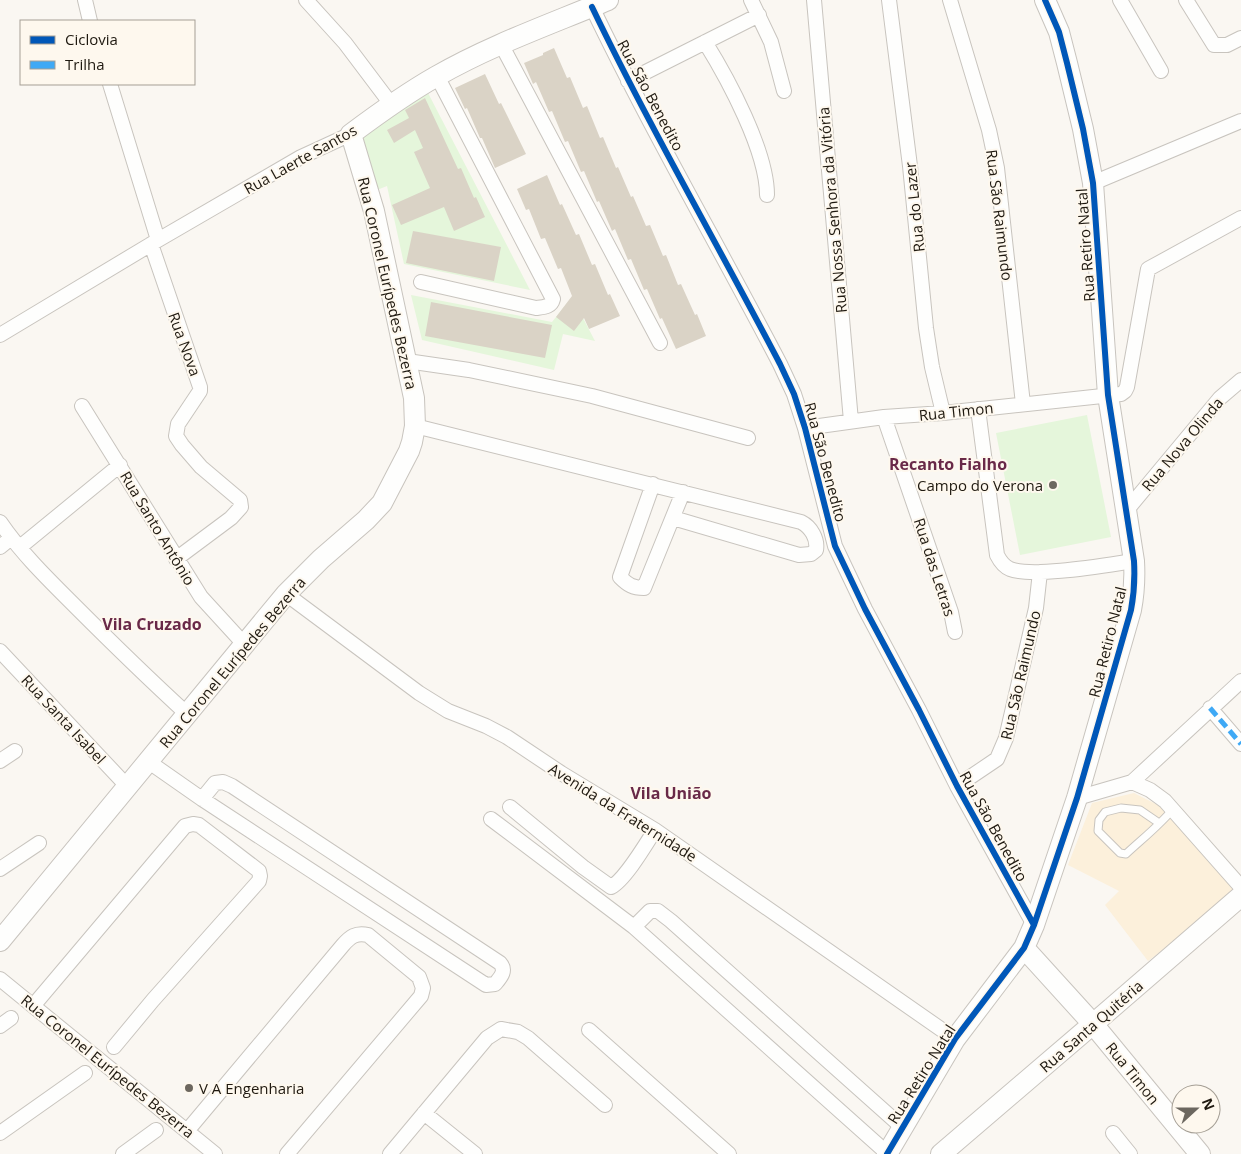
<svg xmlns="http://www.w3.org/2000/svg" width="1241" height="1154" font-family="'Open Sans',sans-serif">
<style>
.built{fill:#fcf0db}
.green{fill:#e5f6db}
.building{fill:#dad3c6}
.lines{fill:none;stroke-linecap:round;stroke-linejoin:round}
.lane-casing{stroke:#c8c4be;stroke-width:9}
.street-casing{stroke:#c8c4be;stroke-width:16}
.secondary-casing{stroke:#c8c4be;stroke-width:22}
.lane{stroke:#fefefd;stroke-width:7}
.street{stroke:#fefefd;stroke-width:14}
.secondary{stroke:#fefefd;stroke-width:20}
.quiet{stroke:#3fa9f5;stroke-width:5;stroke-dasharray:10 5;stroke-linecap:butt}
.cycleway-casing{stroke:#fef8ee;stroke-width:9}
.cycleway{stroke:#0057b8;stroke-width:6}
.poi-dot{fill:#6c675f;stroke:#fef8ee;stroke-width:2}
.labels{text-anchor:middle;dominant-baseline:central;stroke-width:4;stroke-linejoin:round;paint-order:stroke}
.street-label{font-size:15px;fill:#1f1910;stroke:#fef8ee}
.poi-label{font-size:15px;fill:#1f1910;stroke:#fef8ee;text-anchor:end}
.neighbourhood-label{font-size:16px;font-weight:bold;fill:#692948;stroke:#fef8ee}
</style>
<rect width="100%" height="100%" fill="#faf7f2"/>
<path class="built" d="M1134 793 1160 806 1237 893 1148 961 1105 905 1119 891 1068 865 1092 803Z"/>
<path class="green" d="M427 91 530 290 404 264 387 186 377 190 360 136Z
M411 295 552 322 572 297 595 341 563 334 554 370 422 340Z
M1087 415 1111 537 1020 555 996 433Z"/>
<path class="building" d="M554 48 567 78 570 77 583 108 587 106 600 138 603 137 616 168 618 167 631 197 633 196 646 226 650 225 663 256 666 255 678 285 681 284 695 315 697 314 706 336 676 349 662 318 660 319 647 289 644 290 631 259 628 260 615 229 612 231 599 201 597 202 584 171 581 172 568 141 565 142 552 111 549 112 536 82 533 84 524 63 543 55V53Z
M485 74 499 104 501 103 526 154 495 168 482 138H480L467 108 465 109 455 88Z
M425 98 458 169 461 168 474 198 476 197 485 217 454 231 444 207 401 225 392 205 430 188 414 152 423 148 415 130 394 143 387 130 409 118 405 110Z
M547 175 560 205 562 204 576 235 579 234 592 265 595 264 608 295 610 294 620 316 589 329 584 318 574 331 556 317 572 296 561 268 558 269 545 238 541 239 529 209 526 210 517 189Z
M413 231 501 247 494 281 406 263Z
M431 302 552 325 545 358 425 336Z"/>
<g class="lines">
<defs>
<path id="lane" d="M1159 823 1140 810 1121 808 1105 812 1099 820 1098 831 1120 853 1126 854C1141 840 1160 825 1173 809"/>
<path id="street" d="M85 0 90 21
M306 0 345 43 391 104
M751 0 771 42 784 91
M814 0 851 421
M889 0 910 166 926 328 932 367 943 413
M950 0 989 130 997 168 1023 404
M1120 0 1161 71
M1186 0 1214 45H1227L1241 38
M592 7C650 128 718 245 780 364L794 394 805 428 835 546 865 609 919 710 957 786 1034 925
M705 42C728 79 767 151 767 195
M501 44 660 343
M628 81 759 15
M110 84 158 240
M1093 183 1241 121
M151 244 200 387V391L178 424 176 436 182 445 201 467 240 500 241 507 231 518 176 559
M421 282 536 308C544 307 551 307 553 299L437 76
M0 335 158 240 301 157 351 134
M407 361 469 370 592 396 748 438
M82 406 201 597 244 644
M978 409 997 555C1000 561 1003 566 1010 569 1034 578 1106 565 1134 561
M884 417 951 612 955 632
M415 426 801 522C811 527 818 539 816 550L811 554 799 555 673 518
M805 428 884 417 943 413 1121 394 1125 391 1127 387 1148 269 1241 218
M653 484 620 577C628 585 633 588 644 588L683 492
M1126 511 1220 398 1241 380
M0 522C21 553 49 580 76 607 112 643 149 679 186 713
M0 547 11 538
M20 547 120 465
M286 594 419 693 448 711 486 726 507 737 561 773 655 830 955 1039
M0 651 127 786
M1210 708 1241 744
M0 761 15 751
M149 762 202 799 486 985 495 984C500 978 507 971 500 963L232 786 223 782 215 783 202 799
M1132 782 1241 681
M957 786 997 759 1006 738 1036 608 1040 572
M1077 798 1132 782 1150 790 1165 801 1241 887
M510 807 583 867 611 887C625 880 646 844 655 830
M491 819 634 927 887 1153
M0 869 39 843
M634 927 650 911H658L671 921 902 1127
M0 979 215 1154
M33 1006 185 826 193 824 199 825 259 871 260 876 259 881 153 1000 114 1047
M0 1026 11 1018
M589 1030 729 1154
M424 1113 475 1154
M187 1131 343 945C350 937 356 932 368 935L419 977 423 988 421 996 287 1154
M0 1133 85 1073
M1113 1133 1130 1154
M123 1154 156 1130
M390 1154 487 1038 501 1029 518 1032 528 1038 605 1105"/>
<path id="secondary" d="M0 941 286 594 321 559 366 520 382 503 409 451 412 442 415 426 414 398 374 211 351 134C379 113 407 93 437 76 491 45 551 24 608 0
M1024 948 1093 1024 1200 1154
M887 1154 955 1039 1024 948 1034 925 1077 798 1131 610C1134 594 1135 578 1134 561L1108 395 1093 183 1083 129 1067 63 1059 32 1045 0
M941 1154 1093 1024 1241 896"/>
</defs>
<use href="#lane" class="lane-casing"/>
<use href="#street" class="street-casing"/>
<use href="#secondary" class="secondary-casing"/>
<use href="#lane" class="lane"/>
<use href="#street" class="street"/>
<use href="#secondary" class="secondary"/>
<path class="quiet" d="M1210 708 1241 744"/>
<defs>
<path id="cycleway" d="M592 7C650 128 718 245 780 364L794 394 805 428 835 546 865 609 919 710 957 786 1034 925
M887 1154 955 1039 1024 948 1034 925 1077 798 1131 610C1134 594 1135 578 1134 561L1108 395 1093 183 1083 129 1067 63 1059 32 1045 0"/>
</defs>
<use href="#cycleway" class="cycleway-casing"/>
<use href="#cycleway" class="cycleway"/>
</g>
<g class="poi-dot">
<circle cx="1053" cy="485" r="5"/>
<circle cx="189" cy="1088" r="5"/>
</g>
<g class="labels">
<g class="street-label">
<text transform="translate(651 95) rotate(62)">Rua São Benedito</text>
<text transform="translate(300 159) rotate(-29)">Rua Laerte Santos</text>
<text transform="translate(914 207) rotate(-96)">Rua do Lazer</text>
<text transform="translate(832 210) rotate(-95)">Rua Nossa Senhora da Vitória</text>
<text transform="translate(1000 215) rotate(83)">Rua São Raimundo</text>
<text transform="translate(1085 245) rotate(-94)">Rua Retiro Natal</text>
<text transform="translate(388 283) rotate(77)">Rua Coronel Eurípedes Bezerra</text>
<text transform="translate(185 344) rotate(70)">Rua Nova</text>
<text transform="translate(956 411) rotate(-6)">Rua Timon</text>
<text transform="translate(1182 444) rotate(-50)">Rua Nova Olinda</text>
<text transform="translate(826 462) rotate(75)">Rua São Benedito</text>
<text transform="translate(158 528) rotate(59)">Rua Santo Antônio</text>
<text transform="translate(935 567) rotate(72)">Rua das Letras</text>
<text transform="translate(1107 642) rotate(-76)">Rua Retiro Natal</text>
<text transform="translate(232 662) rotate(-50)">Rua Coronel Eurípedes Bezerra</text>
<text transform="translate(1020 675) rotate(-77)">Rua São Raimundo</text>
<text transform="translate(64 719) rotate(47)">Rua Santa Isabel</text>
<text transform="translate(623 812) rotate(32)">Avenida da Fraternidade</text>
<text transform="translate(994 826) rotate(61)">Rua São Benedito</text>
<text transform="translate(1091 1026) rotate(-41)">Rua Santa Quitéria</text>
<text transform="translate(108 1066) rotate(39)">Rua Coronel Eurípedes Bezerra</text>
<text transform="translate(1133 1073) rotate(51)">Rua Timon</text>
<text transform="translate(921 1074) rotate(-58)">Rua Retiro Natal</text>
</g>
<g class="poi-label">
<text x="1043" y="485">Campo do Verona</text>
<text x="199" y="1088" text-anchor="start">V A Engenharia</text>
</g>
<g class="neighbourhood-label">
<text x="948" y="464">Recanto Fialho</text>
<text x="152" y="624">Vila Cruzado</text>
<text x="671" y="793">Vila União</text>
</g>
</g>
<rect x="20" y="20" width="175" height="65" fill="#fef8ee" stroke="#a59f95"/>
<rect x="30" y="36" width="25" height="8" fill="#0057b8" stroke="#a59f95"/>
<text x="65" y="45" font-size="15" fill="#1f1910">Ciclovia</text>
<rect x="30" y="61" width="25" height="8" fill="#3fa9f5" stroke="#a59f95"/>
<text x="65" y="70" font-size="15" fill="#1f1910">Trilha</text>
<g transform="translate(1196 1109) rotate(69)"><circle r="24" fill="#fef8ee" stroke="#a59f95"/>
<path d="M0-4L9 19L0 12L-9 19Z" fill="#6c675f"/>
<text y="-8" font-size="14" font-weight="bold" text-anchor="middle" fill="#1f1910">N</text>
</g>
</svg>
